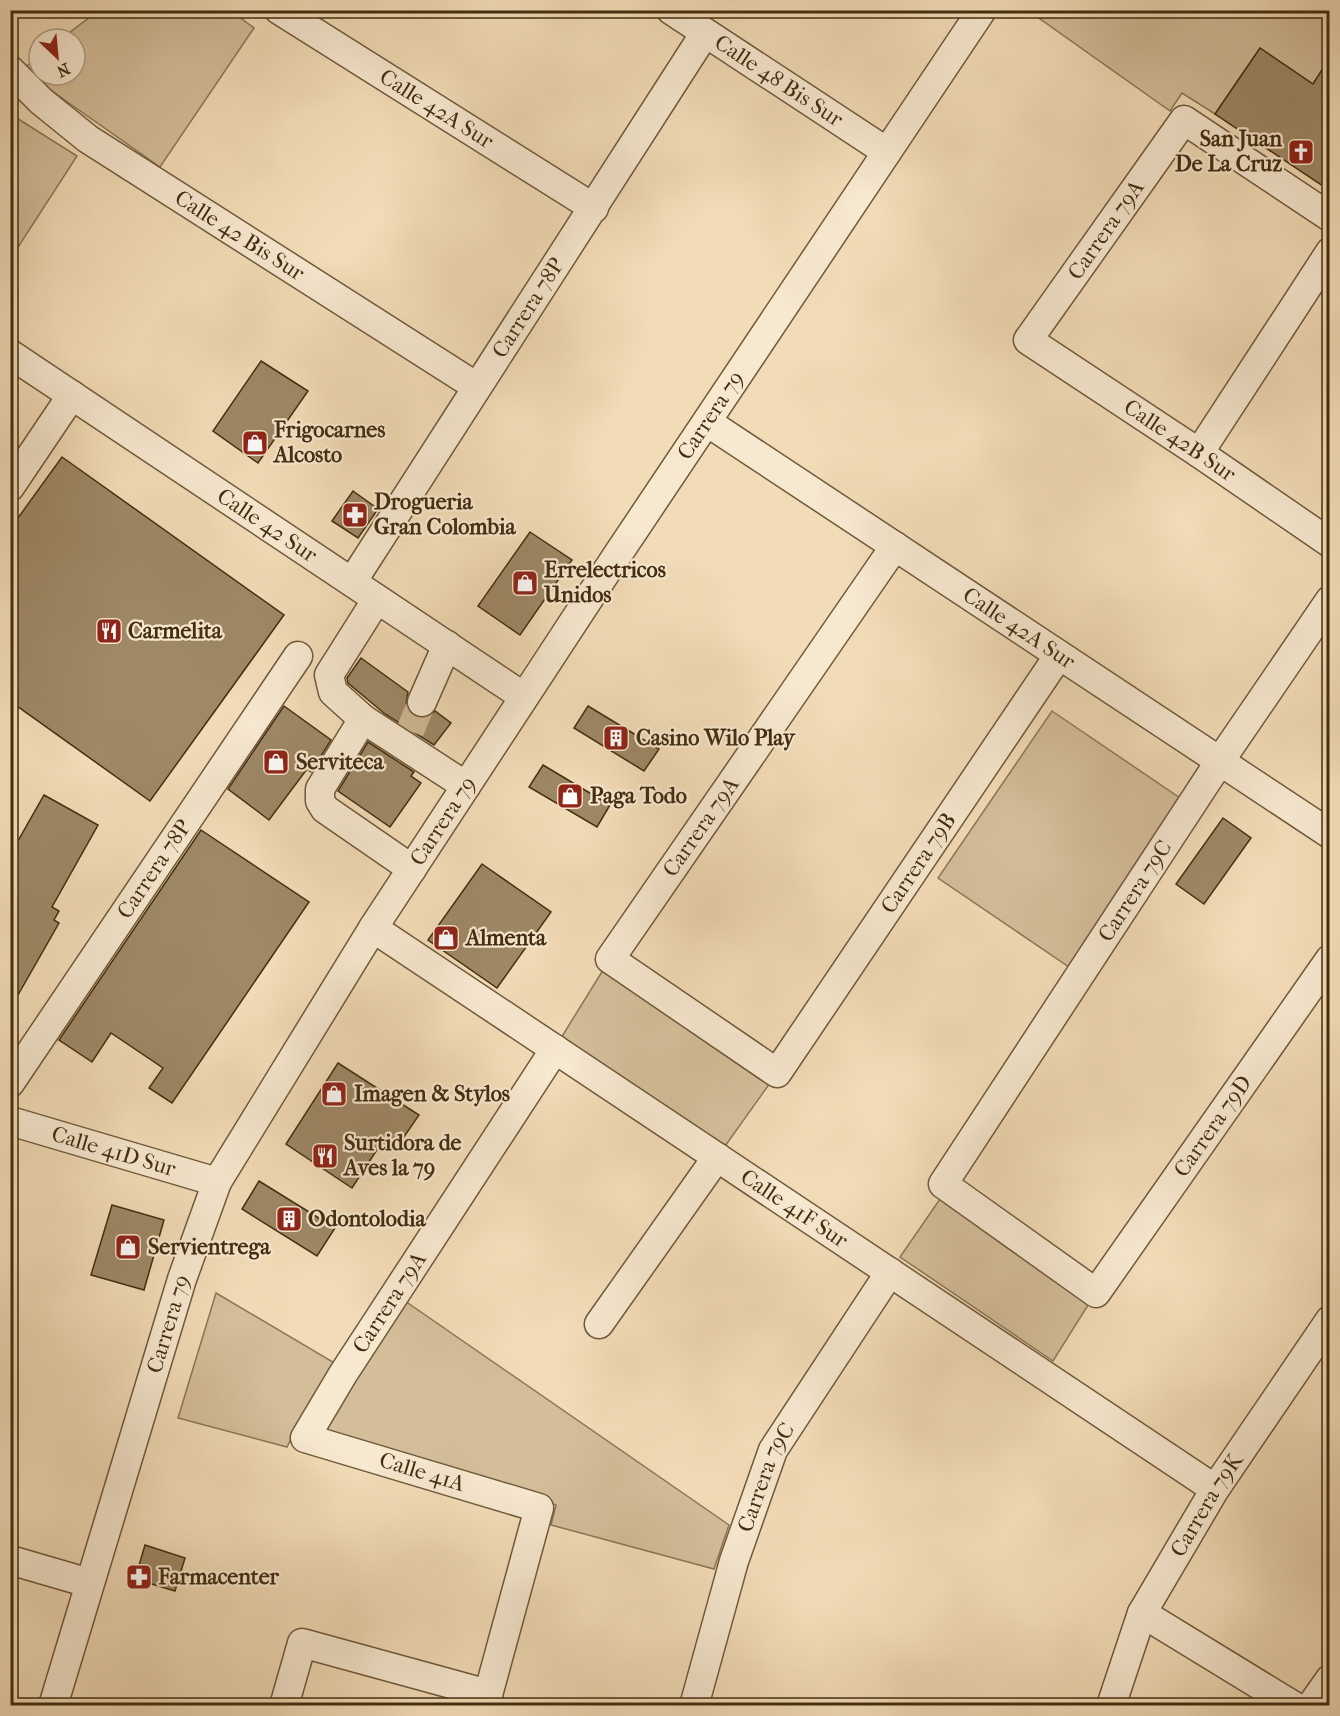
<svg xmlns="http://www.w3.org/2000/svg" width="1340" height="1716" font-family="'IM FELL French Canon',serif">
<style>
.green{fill:#d4be9a;stroke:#8c7654;stroke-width:1.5}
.building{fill:#9e8866;stroke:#432d0f;stroke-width:1.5}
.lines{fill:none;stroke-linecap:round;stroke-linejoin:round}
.minor-tunnel{stroke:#cfb995;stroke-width:28;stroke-dasharray:28 14;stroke-linecap:butt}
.minor-casing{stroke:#6f5939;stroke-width:31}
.minor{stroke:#f7e8d0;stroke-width:28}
.labels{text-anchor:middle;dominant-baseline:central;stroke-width:4.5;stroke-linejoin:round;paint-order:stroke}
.street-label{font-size:22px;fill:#432d0f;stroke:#f7e8d0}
.poi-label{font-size:22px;font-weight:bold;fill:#432d0f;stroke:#f7e8d0;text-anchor:start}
</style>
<rect width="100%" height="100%" fill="#f2dcb7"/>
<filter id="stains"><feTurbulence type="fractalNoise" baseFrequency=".00333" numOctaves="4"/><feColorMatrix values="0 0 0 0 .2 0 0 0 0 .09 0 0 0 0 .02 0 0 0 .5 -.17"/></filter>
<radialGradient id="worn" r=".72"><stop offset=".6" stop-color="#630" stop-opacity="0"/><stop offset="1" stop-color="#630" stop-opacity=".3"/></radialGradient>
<path class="green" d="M1040 10 1329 11V59L1313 84 1260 48 1215 114 1182 93 1170 111 1036 16Z
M98 11H231L254 28 160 167 22 70 39 56V75H75V39H61Z
M15 117 77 156 11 258 10 120Z
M1052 711 1183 800 1069 967 938 878Z
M603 970 770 1083 723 1149 561 1038Z
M940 1199 1090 1302 1053 1361 900 1257Z
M216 1293 358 1377 405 1301 729 1525 714 1569 551 1525 556 1505 298 1425 287 1447 178 1418Z"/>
<path class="building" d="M1260 48 1313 84 1329 59V190L1215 114Z
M261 361 308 391 258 463 213 431Z
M62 457 284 615 150 801 10 701V529Z
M353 491 378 509 358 538 332 521Z
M530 532 572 560 520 635 478 606Z
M361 658 408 692 406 704 415 717 424 718 435 711 451 723 434 745 385 714 348 683 347 678Z
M284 706 331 740 311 772 307 769 269 820 228 789Z
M588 706 659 749 644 771 574 728Z
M368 742 414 772 411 776 421 783 390 827 338 791Z
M543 765 610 805 597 827 529 787Z
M44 795 98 825 52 907 59 911 54 920 59 923 10 1009V855Z
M1223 818 1251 838 1204 904 1176 884Z
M201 830 309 902 172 1103 149 1088 163 1068 111 1033 92 1062 59 1040Z
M482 864 551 912 497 988 428 940Z
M338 1063 419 1115 395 1150 382 1142 352 1188 286 1144Z
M259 1181 335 1228 317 1256 242 1209Z
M112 1205 164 1220 144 1290 91 1275Z
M145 1545 185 1558 175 1591 135 1579Z"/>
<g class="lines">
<path class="minor-tunnel" d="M410 731 422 702"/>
<defs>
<g id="minor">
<path id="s1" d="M279 10 594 208"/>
<path id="s2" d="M671 10 887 152"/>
<path id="s3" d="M10 70 41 101 88 139 477 387"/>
<path id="s4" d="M1330 217 1184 120 1028 340 1199 453 1330 543"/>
<path id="s5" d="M10 354 524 697"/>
<path id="s6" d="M707 422 1330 834"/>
<path d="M1199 453 1330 252"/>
<path d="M10 487 72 395"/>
<path id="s7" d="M895 546 610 959 777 1073 1059 655"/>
<path id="s8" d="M352 582 705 33"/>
<path d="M377 599 329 675 333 692 363 719 320 789V801L325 809 412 869"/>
<path id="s9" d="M1330 600 1220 761 943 1184 1096 1293 1330 959"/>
<path d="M422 702 447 645"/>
<path d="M363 719 466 786"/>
<path id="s10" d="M373 928 1215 1489"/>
<path id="s11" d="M10 1083 298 656"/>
<path id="s12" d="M10 1121 217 1182"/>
<path d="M599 1324 717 1157"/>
<path d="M10 1560 89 1583"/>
<path d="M1142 1613 1294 1706"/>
<path id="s13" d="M53 1706 182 1279 217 1182 373 928 618 554 982 10"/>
<path d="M284 1706 302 1643 488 1694"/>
<path id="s14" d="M485 1706 539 1508 305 1438 343 1374 555 1049"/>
<path id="s15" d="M694 1706 734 1561 773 1450 890 1272"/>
<path id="s16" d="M1111 1706 1142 1613 1215 1489 1330 1320"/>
<path d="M1311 1706 1330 1679"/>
</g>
</defs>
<use href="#minor" class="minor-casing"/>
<use href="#minor" class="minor"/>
</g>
<defs>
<symbol id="church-square" viewBox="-11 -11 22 22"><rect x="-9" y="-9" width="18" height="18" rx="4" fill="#8f2418" stroke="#f7e8d0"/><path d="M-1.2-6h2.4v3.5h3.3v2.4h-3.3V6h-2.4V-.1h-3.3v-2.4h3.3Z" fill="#fff"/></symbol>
<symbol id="shop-square" viewBox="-11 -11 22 22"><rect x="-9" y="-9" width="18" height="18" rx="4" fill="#8f2418" stroke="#f7e8d0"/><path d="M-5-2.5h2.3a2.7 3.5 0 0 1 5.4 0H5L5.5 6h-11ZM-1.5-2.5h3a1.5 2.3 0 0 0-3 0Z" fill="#fff"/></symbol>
<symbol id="pharmacy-square" viewBox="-11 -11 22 22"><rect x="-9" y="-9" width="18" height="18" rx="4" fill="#8f2418" stroke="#f7e8d0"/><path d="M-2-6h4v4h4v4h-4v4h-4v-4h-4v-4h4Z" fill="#fff"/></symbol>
<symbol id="restaurant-square" viewBox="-11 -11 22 22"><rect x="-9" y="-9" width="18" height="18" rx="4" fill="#8f2418" stroke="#f7e8d0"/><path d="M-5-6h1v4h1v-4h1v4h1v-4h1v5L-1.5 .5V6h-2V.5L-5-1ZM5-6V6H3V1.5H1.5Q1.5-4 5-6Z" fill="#fff"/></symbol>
<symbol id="building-square" viewBox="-11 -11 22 22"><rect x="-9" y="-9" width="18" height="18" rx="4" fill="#8f2418" stroke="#f7e8d0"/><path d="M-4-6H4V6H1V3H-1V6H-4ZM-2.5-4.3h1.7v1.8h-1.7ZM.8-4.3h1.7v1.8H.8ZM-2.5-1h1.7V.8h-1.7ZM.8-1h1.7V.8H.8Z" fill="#fff"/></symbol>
</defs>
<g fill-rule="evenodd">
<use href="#church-square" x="1286" y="137" width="30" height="30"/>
<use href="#shop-square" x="240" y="428" width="30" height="30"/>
<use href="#pharmacy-square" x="340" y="500" width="30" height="30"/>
<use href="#shop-square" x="510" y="568" width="30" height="30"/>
<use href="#restaurant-square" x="94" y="616" width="30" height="30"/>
<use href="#building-square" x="601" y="723" width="30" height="30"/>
<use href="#shop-square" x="261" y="747" width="30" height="30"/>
<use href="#shop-square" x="555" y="781" width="30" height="30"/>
<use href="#shop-square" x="431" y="923" width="30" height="30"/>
<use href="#shop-square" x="319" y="1079" width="30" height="30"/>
<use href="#restaurant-square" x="310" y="1141" width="30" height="30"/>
<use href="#building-square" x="274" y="1204" width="30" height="30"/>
<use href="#shop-square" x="113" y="1232" width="30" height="30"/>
<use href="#pharmacy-square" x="124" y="1562" width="30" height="30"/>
</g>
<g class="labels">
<g class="street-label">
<text stroke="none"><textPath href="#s2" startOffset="129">Calle 48 Bis Sur</textPath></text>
<text stroke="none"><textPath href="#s1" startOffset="186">Calle 42A Sur</textPath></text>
<text transform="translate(1106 230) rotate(-55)">Carrera 79A</text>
<text stroke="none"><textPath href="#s3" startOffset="284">Calle 42 Bis Sur</textPath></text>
<text stroke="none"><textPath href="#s8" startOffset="326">Carrera 78P</textPath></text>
<text stroke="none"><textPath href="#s13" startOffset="1461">Carrera 79</textPath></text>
<text stroke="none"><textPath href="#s4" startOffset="627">Calle 42B Sur</textPath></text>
<text stroke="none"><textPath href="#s5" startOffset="309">Calle 42 Sur</textPath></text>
<text stroke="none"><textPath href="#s6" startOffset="374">Calle 42A Sur</textPath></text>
<text stroke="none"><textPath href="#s13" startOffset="975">Carrera 79</textPath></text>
<text transform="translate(701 827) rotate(-55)">Carrera 79A</text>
<text stroke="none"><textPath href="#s7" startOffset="957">Carrera 79B</textPath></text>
<text stroke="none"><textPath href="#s11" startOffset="258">Carrera 78P</textPath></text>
<text transform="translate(1135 891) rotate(-57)">Carrera 79C</text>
<text stroke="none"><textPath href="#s9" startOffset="1092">Carrera 79D</textPath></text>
<text stroke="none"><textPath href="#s12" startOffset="108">Calle 41D Sur</textPath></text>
<text stroke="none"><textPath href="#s10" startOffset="506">Calle 41F Sur</textPath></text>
<text stroke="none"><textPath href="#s14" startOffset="609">Carrera 79A</textPath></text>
<text stroke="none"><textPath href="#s13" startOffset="399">Carrera 79</textPath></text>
<text transform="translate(422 1472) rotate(17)">Calle 41A</text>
<text stroke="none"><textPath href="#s15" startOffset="240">Carrera 79C</textPath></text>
<text stroke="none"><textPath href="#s16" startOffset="224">Carrera 79K</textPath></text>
</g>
<g class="poi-label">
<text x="1282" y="139" text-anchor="end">San Juan<tspan x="1282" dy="25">De La Cruz</tspan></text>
<text x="274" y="430">Frigocarnes<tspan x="274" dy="25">Alcosto</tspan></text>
<text x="374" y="502">Drogueria<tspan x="374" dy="25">Gran Colombia</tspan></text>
<text x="544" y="570">Errelectricos<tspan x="544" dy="25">Unidos</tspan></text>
<text x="128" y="631">Carmelita</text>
<text x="636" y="738">Casino Wilo Play</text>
<text x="296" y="762">Serviteca</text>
<text x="590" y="796">Paga Todo</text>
<text x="466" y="938">Almenta</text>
<text x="354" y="1094">Imagen &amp; Stylos</text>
<text x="344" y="1143">Surtidora de<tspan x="344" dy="25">Aves la 79</tspan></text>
<text x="308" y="1219">Odontolodia</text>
<text x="148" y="1247">Servientrega</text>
<text x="158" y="1577">Farmacenter</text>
</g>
</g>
<rect width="1340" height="1716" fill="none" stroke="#f2dcb7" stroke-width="36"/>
<rect x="12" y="12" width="1316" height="1692" fill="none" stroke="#432d0f" stroke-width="3"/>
<rect x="18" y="18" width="1304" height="1680" fill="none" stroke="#432d0f" stroke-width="1.5"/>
<g transform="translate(57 57) rotate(154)"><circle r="28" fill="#f7e8d0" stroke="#af9d83" stroke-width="1.5"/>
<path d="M0-4.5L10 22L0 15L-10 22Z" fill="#8f2418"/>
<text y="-9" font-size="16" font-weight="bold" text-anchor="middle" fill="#432d0f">N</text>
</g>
<rect width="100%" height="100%" filter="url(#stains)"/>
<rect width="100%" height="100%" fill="url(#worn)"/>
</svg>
